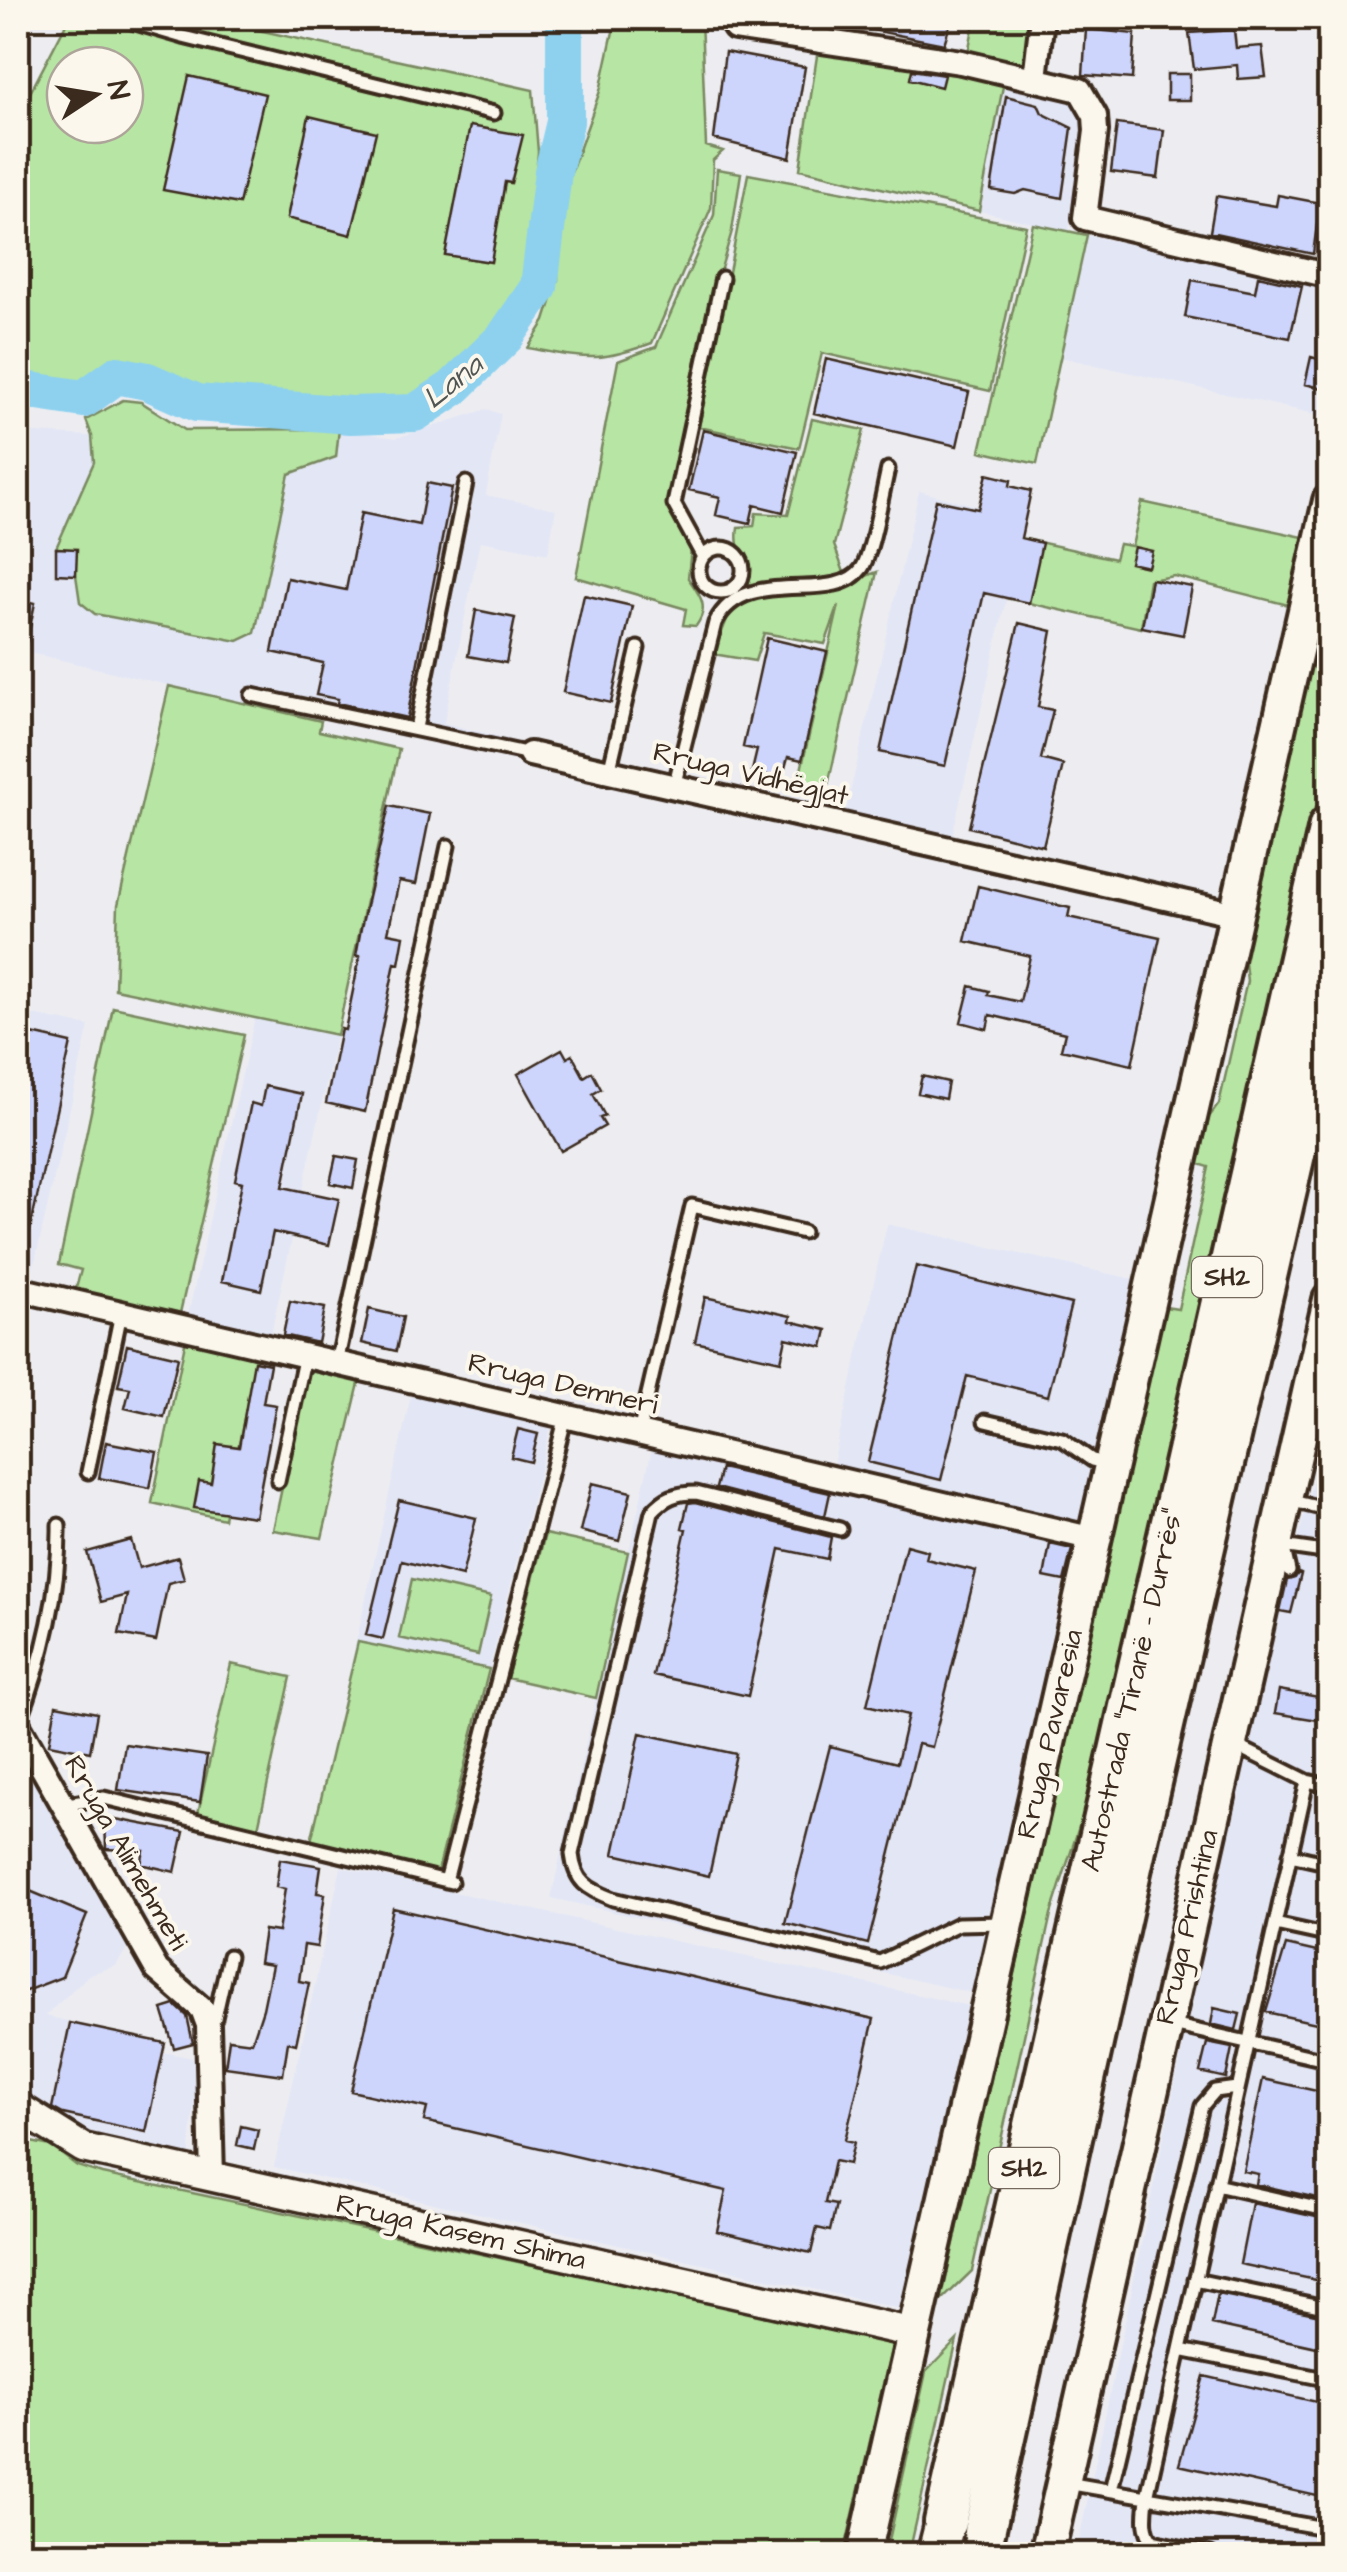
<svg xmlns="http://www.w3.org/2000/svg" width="1347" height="2572" font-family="'Architects Daughter',sans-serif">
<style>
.built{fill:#e3e6f5}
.green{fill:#b7e5a3;stroke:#798860;stroke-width:2.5;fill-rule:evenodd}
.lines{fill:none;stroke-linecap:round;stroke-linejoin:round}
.river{stroke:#8dd1ef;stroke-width:38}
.building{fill:#cdd5fd;stroke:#3b2a1e;stroke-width:2.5}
.service-casing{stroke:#3b2a1e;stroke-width:19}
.minor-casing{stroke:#3b2a1e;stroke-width:30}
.tertiary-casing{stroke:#3b2a1e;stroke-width:35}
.secondary-casing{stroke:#3b2a1e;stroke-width:40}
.trunk-casing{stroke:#3b2a1e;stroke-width:45}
.motorway-casing{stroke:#3b2a1e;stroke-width:48}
.service{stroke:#fbf7ec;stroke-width:11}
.minor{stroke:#fbf7ec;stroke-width:22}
.tertiary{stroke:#fbf7ec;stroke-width:28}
.secondary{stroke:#fbf7ec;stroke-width:32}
.trunk{stroke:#fbf7ec;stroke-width:38}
.motorway{stroke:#fbf7ec;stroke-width:40}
.labels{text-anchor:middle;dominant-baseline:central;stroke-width:8;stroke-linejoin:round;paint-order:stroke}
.shield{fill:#fbf7ec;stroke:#75685c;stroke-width:2.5}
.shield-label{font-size:25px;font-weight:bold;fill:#3b2a1e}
.street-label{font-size:28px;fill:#3b2a1e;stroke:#fbf7ec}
.water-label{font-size:30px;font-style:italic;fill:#505452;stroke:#fbf7ec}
</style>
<rect width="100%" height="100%" fill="#ededf1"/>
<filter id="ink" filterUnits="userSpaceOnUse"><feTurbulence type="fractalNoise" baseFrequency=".01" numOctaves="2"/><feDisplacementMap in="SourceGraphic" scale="20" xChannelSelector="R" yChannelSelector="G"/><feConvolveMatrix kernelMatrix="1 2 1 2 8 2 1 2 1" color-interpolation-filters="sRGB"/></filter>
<g filter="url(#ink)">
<path class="built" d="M1004 81 1064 94 1076 102 1088 123 1069 231 979 211Z
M1087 235 1329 288V417L1060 357Z
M123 400 141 402 185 430 339 429 396 438 487 409 501 414 486 495 556 509 548 554 480 541 444 723 532 745 528 763 323 716 321 721 18 650V432L92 436 86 420Z
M919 491 1025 518 952 837 845 815Z
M18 1012 89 1026 31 1279 18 1276Z
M255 1017 337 1035 271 1334 188 1315Z
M887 1224 1133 1279 1078 1524 832 1468Z
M412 1390 552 1423 438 1871 312 1841Z
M1329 1418V2554H1076L1283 1569 1298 1538Z
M652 1448 1072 1543 972 1993 551 1898Z
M18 1745 132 1940 116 1966 90 1974 45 2016 165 2043 163 2052 199 2059 189 2160 73 2129 18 2094 24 2068 18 2064Z
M341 1867 969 2006 901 2309 274 2167Z"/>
<path class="green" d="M69 18H203L533 90 538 152 526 282 500 326 470 359 433 391 407 405 371 406 203 397 120 367 83 389 36 384 18 387V116ZM65 65H125V125H65Z
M616 18H701L706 146 723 151 713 160 711 208 652 343C596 364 585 358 528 348L545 321 558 280 557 229 562 198 600 91Z
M975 18H1037L1026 65 967 58Z
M818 49H833L835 57H848L850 52 881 57 882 62 894 64 898 60 1004 81 979 211 800 169Z
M717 169 741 173 732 231 700 340 668 500 691 548 688 578C700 595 710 607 696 626L683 625 686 609 576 577 618 361 656 347 714 215Z
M748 174 1026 226 990 391 822 353 799 448 699 427Z
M1033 224 1087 235 1037 464 980 451Z
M123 400 141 402 185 430 339 429 336 457 289 474 255 633 238 641 95 614 80 602 76 575 56 548 94 462 92 436 86 420Z
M812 419 864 430 834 545 845 575 744 588C748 558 734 553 738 527L754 526 756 513 788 515Z
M1142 502 1303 537 1288 605 1174 576 1149 580 1141 628 1006 598 1021 538 1115 559 1119 544 1132 546Z
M877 572 825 798 796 792 839 605 825 644 764 633 755 661 713 654 732 607 759 595 844 584Z
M1329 578V779L1119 1702 1051 1914 972 2271 941 2301 1165 1307 1178 1309 1209 1167 1199 1164 1209 1117 1219 1104 1247 981 1244 954Z
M169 686 321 721 319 731 399 749 337 1035 115 989 118 905Z
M113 1007 244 1035 180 1313 75 1292 81 1270 59 1264Z
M186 1338 257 1354 224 1519 152 1503Z
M308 1365 361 1375 322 1538 273 1530Z
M545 1534 628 1552 596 1698 507 1678Z
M412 1579 491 1597 478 1655 399 1638Z
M358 1642 489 1669 438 1871 311 1841Z
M231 1664 291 1677 258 1828 198 1813Z
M31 2142 51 2146 77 2166 102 2174 893 2341 844 2554H18V2143Z
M957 2340 909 2554H886L926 2372Z"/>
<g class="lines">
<path class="river" d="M18 393 31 391 84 399 117 375 147 381 197 403 351 415 415 413 453 388 505 337 539 287 553 172 565 122V18"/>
</g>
<path class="building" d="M858 18H952L944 44 857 27Z
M1086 29 1135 34 1132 79 1083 75Z
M1234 30 1236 48 1262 46 1266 77 1238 79 1237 65 1194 69 1189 33Z
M725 52 805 67 790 158 714 139Z
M912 70 944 75 941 87 910 79Z
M1167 74H1190V100H1167Z
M189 76 265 94 239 204 163 190Z
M1006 96 1038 104 1042 113 1072 128 1062 198 1025 190 1015 194 991 190Z
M309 116 376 132 351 235 287 218Z
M1117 124 1164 130 1158 178 1111 172Z
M470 126 523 135 511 183 505 182 491 262 445 255Z
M1278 195 1320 203 1313 254 1210 232 1216 196 1276 206Z
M1258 276 1302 286 1290 338 1185 317 1192 280 1255 292Z
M1311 357 1330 362V390L1305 384Z
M826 359 969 392 957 446 814 413Z
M703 430 797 452 783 512 754 505 750 523 716 515 720 497 689 490Z
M987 474 1011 480 1010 486 1031 491 1021 538 1042 543 1029 603 984 593 945 766 880 752 936 500 978 509Z
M427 483 452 488 407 718 337 703 338 699 316 695 323 663 272 652 287 578 346 590 361 513 419 525Z
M1134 547 1152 551 1148 567 1130 563Z
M56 548 77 549 76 575 56 574Z
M1151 579 1192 587 1183 635 1142 627Z
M584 595 632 606 611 703 563 692Z
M18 599 35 603 25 651 18 650Z
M476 610 515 618 506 663 468 656Z
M1019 623 1052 631 1038 707 1053 710 1041 759 1063 765 1043 846 969 827Z
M767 638 827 652 802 760 788 757 782 779 752 771 757 750 743 747Z
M389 806 430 814 416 884 399 881 388 933 404 936 399 964 395 963 365 1112 326 1103 341 1029 345 1030 360 956H356L361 928Z
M978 886 1070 908 1068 917 1160 937 1132 1065 1061 1049 1065 1033 990 1015 987 1029 961 1022 970 986 989 991 988 995 1020 1002 1030 956 965 941Z
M32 1034 71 1043 25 1252H18V1099Z
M562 1049 567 1058 572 1055 584 1077 592 1072 601 1089 593 1094 605 1116 600 1118 605 1126 561 1151 518 1074Z
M922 1076 948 1082 945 1099 918 1093Z
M265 1086 302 1094 283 1187 339 1199 329 1245 273 1232 261 1290 222 1281 242 1182 235 1180 251 1103 261 1106Z
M336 1156 358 1160 353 1188 330 1183Z
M916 1266 1071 1304 1048 1396 967 1376 941 1480 868 1462Z
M705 1297 791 1316 790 1321 827 1330 823 1347 786 1338 781 1361 695 1342Z
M290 1301 325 1308 318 1343 283 1335Z
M369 1309 403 1317 396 1351 362 1343Z
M127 1345 178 1357 164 1417 125 1408 130 1388 118 1386Z
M254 1361 270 1364 263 1403 276 1405 255 1517 194 1508 199 1481 211 1483 217 1444 239 1447Z
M518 1429 538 1434 531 1462 511 1457Z
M106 1442 157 1452 150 1488 99 1478Z
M721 1468 830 1493 825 1516 716 1488Z
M592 1483 631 1492 619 1541 580 1531Z
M399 1500 476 1518 462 1576 402 1561 383 1639 366 1635Z
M695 1502 831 1537 827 1559 780 1549 748 1696 653 1675 686 1529 682 1528 688 1503Z
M131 1540 139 1568 178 1557 184 1579 168 1583 156 1641 119 1634 127 1595 101 1602 87 1552Z
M1050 1544 1072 1549 1064 1581 1044 1577Z
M906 1545 928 1551 926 1559 976 1571 932 1747 918 1744 868 1944 785 1923 830 1746 897 1763 908 1715 867 1705Z
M1298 1573 1301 1574 1291 1613 1280 1611 1287 1580 1295 1578Z
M1279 1690 1330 1699V1722L1275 1713Z
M56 1705 97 1713 90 1752 49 1744Z
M640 1733 736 1754 709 1876 614 1854Z
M125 1744 207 1756 200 1802 118 1790Z
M105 1817 184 1832 175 1872 141 1864 144 1851 106 1849Z
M280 1859 321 1866 317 1893 325 1894 317 1947 304 1945 299 1981 309 1983 296 2044 288 2042 283 2075 225 2067 229 2039 252 2042 263 2009 272 1965 259 1963 264 1930 278 1932 285 1889 276 1887Z
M18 1886 87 1915 62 1977 18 1994Z
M393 1908 874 2019 845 2140 854 2142 849 2164 834 2161 825 2203 836 2205 830 2231 817 2228 811 2253 717 2231 726 2191 424 2121 427 2108 351 2091Z
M1286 1945 1330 1955V2026L1266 2012Z
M175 2005 187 2016 193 2043 174 2048 162 2009Z
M1214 2008 1240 2014 1236 2030 1211 2024Z
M70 2023 165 2043 146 2132 63 2114 52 2108Z
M1207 2043 1232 2048 1226 2078 1200 2072Z
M1263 2079 1330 2094V2201L1256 2184 1258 2174 1243 2171Z
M241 2126 258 2130 254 2149 237 2145Z
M1252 2203 1330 2220V2283L1240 2264Z
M1218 2294 1330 2317V2350L1212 2324Z
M1204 2376 1330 2405V2499L1179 2465Z"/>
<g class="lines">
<defs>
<path id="service" d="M118 18 183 37 494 113
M699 570a22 22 0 1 1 44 0a22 22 0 1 1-44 0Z
M703 557 674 504 722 278
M252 695 530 754
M416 728 466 483
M609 772 638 648
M674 787 715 623C746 562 833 608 862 568 872 553 883 490 888 469
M337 1363 448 846
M985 1421 1062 1439 1092 1460 1107 1463
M639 1433 692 1206 803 1232
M88 1472 121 1313
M278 1481 305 1355
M1288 1500 1330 1510
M840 1529 696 1493C676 1493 665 1497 652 1512L572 1854C575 1882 587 1889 613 1899L880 1962 958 1924 1004 1923
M1282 1546 1330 1553
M1284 1549 1289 1571
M18 1726C42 1663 60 1592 59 1525
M1233 1744 1307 1781 1330 1786
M61 1805 104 1798 451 1882
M1290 1855 1330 1864
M446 1881 566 1416
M1275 1924 1330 1936
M210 2023 215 2018 229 1956
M1168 2024 1330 2061
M1216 2185 1330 2211
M1195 2280 1330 2308
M1180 2350 1330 2380
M1067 2483 1330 2529
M1111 2490 1202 2106 1215 2091 1237 2088
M1211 2554 1153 2541C1142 2530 1146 2511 1147 2497L1307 1781"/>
<path id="minor" d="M729 18 735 28 961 62 1080 90 1095 116 1096 131 1085 218 1330 276
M1035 78 1042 18
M530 754 1236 914
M18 1289 1094 1539
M18 1725 157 1970 202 2009 208 2025 212 2177"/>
<path id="tertiary" d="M18 2107 83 2148 914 2333"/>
<path id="secondary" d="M864 2554 1330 501
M1047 2554 1330 1300"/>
<path id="trunk" d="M937 2554 945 2522"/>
<path id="motorway" d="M945 2522 1330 826
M984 2532 1140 1826 1330 997"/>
</defs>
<use href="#service" class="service-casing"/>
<use href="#minor" class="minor-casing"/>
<use href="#tertiary" class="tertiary-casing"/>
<use href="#secondary" class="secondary-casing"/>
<use href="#trunk" class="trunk-casing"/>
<use href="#motorway" class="motorway-casing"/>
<use href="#service" class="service"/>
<use href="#minor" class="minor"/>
<use href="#tertiary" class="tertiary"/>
<use href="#secondary" class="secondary"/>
<use href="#trunk" class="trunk"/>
<use href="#motorway" class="motorway"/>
</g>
</g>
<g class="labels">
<g class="shield">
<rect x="1192" y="1257" width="70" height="40" rx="8"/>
<rect x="989" y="2148" width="70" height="40" rx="8"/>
</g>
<g class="shield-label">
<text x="1227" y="1277">SH2</text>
<text x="1024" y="2168">SH2</text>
</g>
<g class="street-label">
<text transform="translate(751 774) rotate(13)">Rruga Vidhëgjat</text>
<text transform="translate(563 1384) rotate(13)">Rruga Demneri</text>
<text transform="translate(1132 1690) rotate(-77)">Autostrada "Tiranë - Durrës"</text>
<text transform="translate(1050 1734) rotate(-77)">Rruga Pavaresia</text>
<text transform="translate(126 1853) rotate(60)">Rruga Alimehmeti</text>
<text transform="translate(1187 1927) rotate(-77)">Rruga Prishtina</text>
<text transform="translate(461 2232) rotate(13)">Rruga Kasem Shima</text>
</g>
<g class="water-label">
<text transform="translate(453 382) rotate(-39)">Lana</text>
</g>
</g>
<rect width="1347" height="2572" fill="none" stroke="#fbf7ec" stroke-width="60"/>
<rect x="30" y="30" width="1287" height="2512" fill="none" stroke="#3b2a1e" stroke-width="4" filter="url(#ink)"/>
<g transform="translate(95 95) rotate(78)"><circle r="48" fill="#fbf7ec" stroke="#aea59a" stroke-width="2.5"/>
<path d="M0-8L18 38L0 25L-18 38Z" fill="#3b2a1e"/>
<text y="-15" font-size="28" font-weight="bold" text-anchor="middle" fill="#3b2a1e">N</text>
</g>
</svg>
